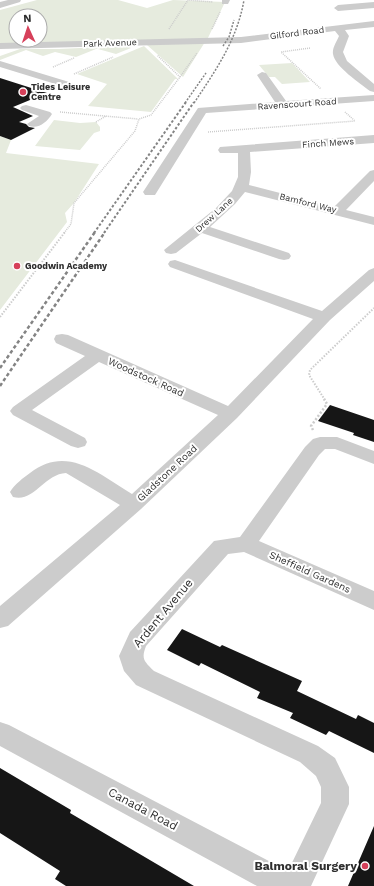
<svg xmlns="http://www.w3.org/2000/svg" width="374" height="886" font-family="'Work Sans',sans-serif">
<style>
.green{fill:#e6ebde;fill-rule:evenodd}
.building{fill:#161616}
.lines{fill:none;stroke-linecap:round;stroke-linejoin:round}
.path-far2{stroke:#ccc;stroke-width:1.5;stroke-dasharray:1 1;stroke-linecap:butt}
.path-far1{stroke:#ccc;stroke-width:2;stroke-dasharray:1.5 1.5;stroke-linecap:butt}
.path{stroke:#ccc;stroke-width:2.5;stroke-dasharray:2 2;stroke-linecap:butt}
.minor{fill:#ccc;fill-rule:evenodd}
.rail-far2{stroke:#848484;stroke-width:1.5;stroke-dasharray:2 1.5;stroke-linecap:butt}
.rail-far1{stroke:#848484;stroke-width:2;stroke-dasharray:2.5 2;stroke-linecap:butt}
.rail{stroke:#848484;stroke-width:2.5;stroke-dasharray:3.5 2.5;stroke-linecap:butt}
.poi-dot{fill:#d6405a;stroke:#fff;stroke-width:1.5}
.labels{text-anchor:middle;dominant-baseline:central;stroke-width:4;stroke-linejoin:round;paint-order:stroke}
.far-street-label{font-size:9px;fill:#2f2f2f;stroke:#fff}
.far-poi-label{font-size:9px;font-weight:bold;fill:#2f2f2f;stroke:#fff;text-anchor:start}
.street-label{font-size:10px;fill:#2f2f2f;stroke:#fff}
.near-street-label{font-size:12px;fill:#2f2f2f;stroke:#fff}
.near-poi-label{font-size:12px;font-weight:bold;fill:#2f2f2f;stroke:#fff;text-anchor:end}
</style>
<rect width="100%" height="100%" fill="#fff"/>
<path class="green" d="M37 0H118L147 8 173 0 225 2 207 40 0 46V10ZM16 16H40V40H16Z
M205 42 183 77 147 45Z
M127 46 131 48 116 54 98 49 104 47Z
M144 46 178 79H175L151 112 88 106 107 84 77 74Z
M101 47 76 57 55 52 43 56 26 50 0 60V56L20 49H59Z
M292 63 310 82 282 84 275 77H269L259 65Z
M54 120 80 123 96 122 100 127V131L94 133 80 150 35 146Z
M0 136 11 140 6 153 99 164 74 203 65 213 67 222 0 310Z"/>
<path class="building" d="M0 78 47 93 13 107 33 116 19 122 26 124 29 127 35 128 11 140 0 136Z
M330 405 374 420V442L353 435 354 433 318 421Z
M182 629 220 647 222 645 302 681 297 691 356 719 358 715 374 723V753L329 731 326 735 290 718 293 713 257 698 260 692 201 663 199 666 167 650Z
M0 768 71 810 70 813 194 886H66L55 879 60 871 0 833Z
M374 826V886H348Z"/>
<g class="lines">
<path class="path-far2" d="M169 29 188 0 213 2
M212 29 220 12
M310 48 281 52 321 89
M53 67 74 58
M74 74 113 57
M180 77 197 53
M60 112 138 119
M96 122 106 116
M208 132 355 121 345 112
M64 233 71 224 74 203 135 131 139 119 151 115 180 77 157 55"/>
<path class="path-far1" d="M0 317 65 232
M325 400 309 375 310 370 374 308"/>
<path class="path" d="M313 430 311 426 327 404 324 399"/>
<path class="minor" d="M8 0H21L20 2 0 8V2Z
M222 0H230L228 4H222Z
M374 2V8L338 11 334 8 338 5Z
M374 21V27L345 30 349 36 343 52 347 61 374 84V92L370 91C360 83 335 67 333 54 332 48 337 41 339 36L335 31 241 43 0 49V43L241 37Z
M0 61 79 85 80 87 75 90 0 67Z
M262 72 266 73 286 101 374 95V101L206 113 155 195H145L143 192 198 108 275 102 257 75Z
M26 105 50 112 52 114C47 122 39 129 29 126L27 124 39 116 22 110 20 108 22 106Z
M374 135V143L250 152 251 172 249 185 334 207 370 171 374 170V181L346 210 374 217V225L245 192 235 204 210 227 289 253 291 256 289 259 284 260 279 259 202 233 176 253 171 254 166 253 164 250 216 208 232 191 238 177V153H220L218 150 220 147Z
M175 260 322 311 369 270 374 268V281L330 320 237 418 141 509 8 626 0 628V606L120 505 66 473C44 474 34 503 13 497L10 492C15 484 23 478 30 473 67 444 99 474 132 494L218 415 99 362 32 410 85 438 87 442 85 446 78 448 71 446 13 415 10 411 13 407 85 356 56 343 54 339 56 335 62 334 68 335 228 406 313 319 170 267 168 264 170 261Z
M320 437H337L374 451V464L335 449H325L319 455 259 541 374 591V610L244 552 228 554 146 646C141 659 144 661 154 671L318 746 335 758 349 787V804L311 886H257L0 746V722L9 725 288 871 321 803V787L316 776 300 762 136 685 124 671 119 656 130 632 214 541 240 537 305 447 313 439Z"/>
<path class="rail-far2" d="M223 46 229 37 234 20
M185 103 206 73
M194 103C216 70 237 40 244 0"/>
<path class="rail-far1" d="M94 233 186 102
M104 233 194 102"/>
<path class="rail" d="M0 368 95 232
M0 386 105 232"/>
</g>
<g class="poi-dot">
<circle cx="23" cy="92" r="4"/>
<circle cx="17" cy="266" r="4"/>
<circle cx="365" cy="866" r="4"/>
</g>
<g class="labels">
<g class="far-street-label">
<text transform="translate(297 33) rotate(-7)">Gilford Road</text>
<text transform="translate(110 43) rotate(-2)">Park Avenue</text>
<text transform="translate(297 104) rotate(-4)">Ravenscourt Road</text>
<text transform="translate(328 143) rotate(-4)">Finch Mews</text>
<text transform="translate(308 203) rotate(14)">Bamford Way</text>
<text transform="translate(214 215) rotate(-42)">Drew Lane</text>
</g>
<g class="far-poi-label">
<text x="31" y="87">Tides Leisure<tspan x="31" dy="10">Centre</tspan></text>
<text x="25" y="266">Goodwin Academy</text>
</g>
<g class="street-label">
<text transform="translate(146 377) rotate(24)">Woodstock Road</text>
<text transform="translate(167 473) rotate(-43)">Gladstone Road</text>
<text transform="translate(310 572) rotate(24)">Sheffield Gardens</text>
</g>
<g class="near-street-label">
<text transform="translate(163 613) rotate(-50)">Ardent Avenue</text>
<text transform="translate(143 809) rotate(28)">Canada Road</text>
</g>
<g class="near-poi-label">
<text x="357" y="866">Balmoral Surgery</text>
</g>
</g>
<g transform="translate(28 28) rotate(357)"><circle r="19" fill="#ffffff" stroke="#acacac"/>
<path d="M0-3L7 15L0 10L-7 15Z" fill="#d6405a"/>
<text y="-6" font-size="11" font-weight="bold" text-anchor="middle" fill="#2f2f2f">N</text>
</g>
</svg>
